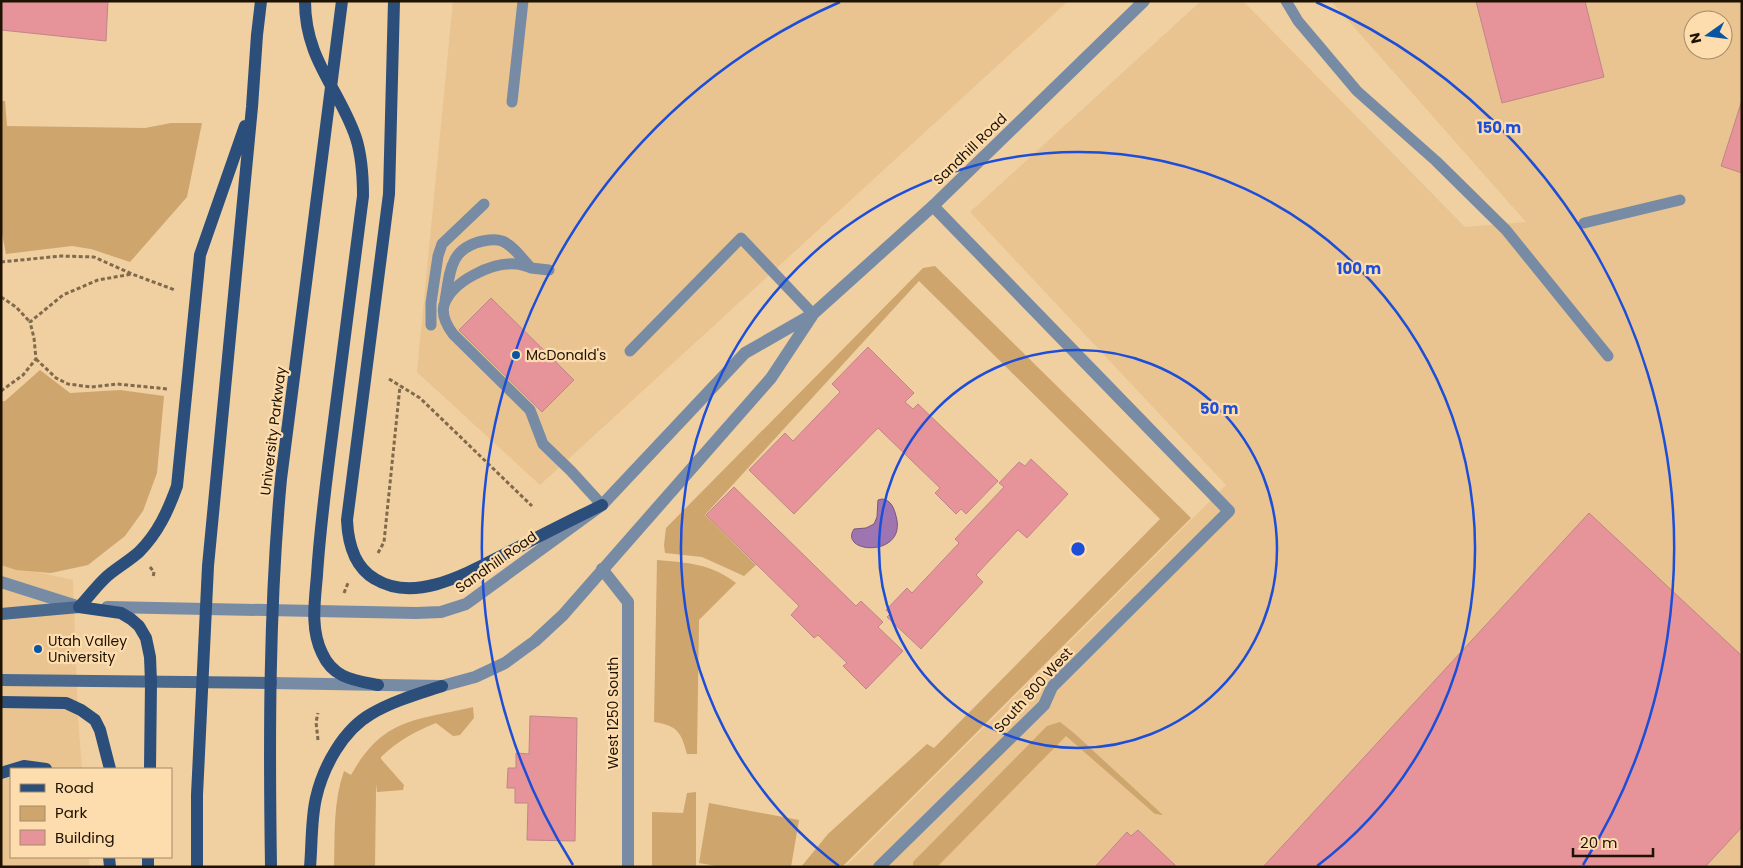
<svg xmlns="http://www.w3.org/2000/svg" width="1743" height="868" font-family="Poppins,sans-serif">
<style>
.built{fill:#e9c490;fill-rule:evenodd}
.green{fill:#cea56c}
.water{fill:#9f75b1;stroke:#78577c}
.building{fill:#e69399;stroke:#bf868a}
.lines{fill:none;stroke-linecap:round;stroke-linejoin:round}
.path{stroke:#806a4c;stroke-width:3;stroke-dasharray:4 2.5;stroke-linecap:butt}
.service{stroke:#788ba5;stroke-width:11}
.minor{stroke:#788ba5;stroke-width:12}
.tertiary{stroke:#788ba5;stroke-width:12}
.secondary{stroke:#4b688d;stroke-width:12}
.primary{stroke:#2b4e7a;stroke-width:12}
.ring{fill:none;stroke:#1d4ed8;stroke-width:2.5}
.poi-dot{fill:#0954a3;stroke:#fddcae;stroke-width:2}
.labels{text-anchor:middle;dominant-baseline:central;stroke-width:4.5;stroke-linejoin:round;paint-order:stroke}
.street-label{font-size:14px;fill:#1e1202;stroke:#fddcae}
.poi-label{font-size:14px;fill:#1e1202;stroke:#fddcae;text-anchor:start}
.centre{fill:#1d4ed8;stroke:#fddcae;stroke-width:2.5}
.ring-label{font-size:15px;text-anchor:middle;font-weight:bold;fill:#1d4ed8;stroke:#fddcae;stroke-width:4.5;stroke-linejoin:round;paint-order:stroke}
</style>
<rect width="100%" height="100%" fill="#f0cfa1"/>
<path class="built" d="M453 1H1068L540 485 417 372Z
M1201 1H1243L1465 227 1526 222 1331 1H1742V867H845L1226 485 970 212ZM1693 20H1723V50H1693Z
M1 564 73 580 78 718 82 769H11V857H89V867H1Z"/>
<path class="green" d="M1 101H5L7 126 145 128 171 123H202L187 197 130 262 91 249 72 246 6 254 1 228Z
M935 266 1191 518 842 867H801L828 834 927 744 934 748 1160 519 919 281 705 515 756 565 744 576 702 557 665 553 664 545 666 528 923 268Z
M40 370 70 393 120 390 164 396 157 473 143 511 125 536 88 565 51 573 16 570 1 565V401H5Z
M657 560C688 563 710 563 736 583L699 620 697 754H687C681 732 678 726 654 722Z
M473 707 474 718 460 735 453 736 436 723C414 732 399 740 381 757V759L404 785 403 790 377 792V784L376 792 375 867H334C335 834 333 802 344 771L351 775C384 717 415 721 473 707Z
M1060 722 1074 733 1163 815 1155 814 1066 736 937 867H913V862L1047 726Z
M696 792V867H652V812L683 813 687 793Z
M709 803 799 820 791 867H722L699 863Z"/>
<path class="water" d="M882 499C891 500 894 508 896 516 908 558 838 554 854 529L866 528 874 524 877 517 878 500Z"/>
<path class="building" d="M1 1H108L106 41 1 30Z
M1476 1H1585L1604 77 1502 103Z
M1742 100V173L1721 166Z
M491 298 574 380 542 412 459 330Z
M868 347 914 393 905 402 913 409 918 404 998 481 966 514 961 509 956 514 935 493 940 488 878 428 794 514 749 470 785 433 793 441 840 392 832 384Z
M1031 459 1068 494 1027 538 1018 530 976 575 983 582 921 649 887 617 890 614 886 610 907 588 912 593 959 543 955 539 1004 487 999 483 1019 462 1025 466Z
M734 487 856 606 861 601 883 622 878 627 903 651 866 689 843 666 847 663 818 635 814 638 791 615 799 606 706 515Z
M1589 513 1742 656V827L1705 867H1263Z
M530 716 577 718 575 841 527 840 528 803H515V788H507L508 768H516V753L529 754Z
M1138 830 1177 867H1095L1127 832 1131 836Z"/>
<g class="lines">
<path class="path" d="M1 262 61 256 94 257 132 274 175 290
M1 297 16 307 30 322
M36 359 56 378 68 384 91 387 117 384 168 389
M389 379 420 398 532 506
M1 391 23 375 36 359 34 338 30 322 63 295 98 280 132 274
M378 553 384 542 400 386
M150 567 154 572 153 578
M344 593 348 583
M318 740 316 722 318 713"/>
<path class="service" d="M1286 1 1298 21 1357 91 1436 161 1506 230 1608 356
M512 102 523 1
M1584 223 1680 200
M531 268C526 266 520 264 516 264 492 262 452 281 444 305 441 316 447 326 453 334L530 410 543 444 571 471 602 505
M445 301C450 273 449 248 483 241 488 240 497 239 502 241 513 245 523 260 531 268L549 270
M431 325V303L438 256 442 244 484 204
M630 351 741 238 813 314"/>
<path class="minor" d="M602 569 628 602V867
M879 867 1044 705 1052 687 1229 511 933 206"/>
<path class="tertiary" d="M1 582 80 607
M107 607 416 613 441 612 466 604 602 505 745 353 813 314 933 206 1144 1
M271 683 442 686 475 677 505 663 535 641 563 615 771 378 812 316"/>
<path class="secondary" d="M1 614 79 607
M1 680 271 683"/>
<path class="primary" d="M305 1C305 60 339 88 356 138 362 157 363 176 363 196 353 276 342 356 332 436 326 482 320 528 317 575 315 600 310 629 322 653 333 678 353 680 378 685
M394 1 389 194 347 520C348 542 354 567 375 579 419 606 477 567 517 548 545 533 574 519 602 505
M79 607C90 596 99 582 111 573 120 566 130 560 139 552 158 533 168 511 177 486L200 255 245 126
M79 607 121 613 131 619 139 626 146 638 150 657 151 682 150 769
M1 702 66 703 81 710 95 720 100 730 110 769
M1 773 24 766 46 769
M109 857 110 867
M148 857V867
M197 867V795L208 566 252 107 257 35 261 1
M271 867C269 738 269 608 281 479L342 1
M310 867C312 845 311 819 316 798 323 767 343 730 371 714 393 701 418 694 442 686"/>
</g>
<g class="ring">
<circle cx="1078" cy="549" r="199"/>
<path d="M839 866A397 397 0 1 1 1317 866"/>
<path d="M573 865A596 596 0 0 1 840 2M1316 2A596 596 0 0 1 1583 865"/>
</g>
<g class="poi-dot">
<circle cx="516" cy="355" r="5"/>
<circle cx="38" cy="649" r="5"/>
</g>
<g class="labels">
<g class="street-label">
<text transform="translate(970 149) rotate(-44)">Sandhill Road</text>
<text transform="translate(273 431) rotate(-83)">University Parkway</text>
<text transform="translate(496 562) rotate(-35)">Sandhill Road</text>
<text transform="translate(1033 690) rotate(-48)">South 800 West</text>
<text transform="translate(613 713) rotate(-90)">West 1250 South</text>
</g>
<g class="poi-label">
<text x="526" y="355">McDonald's</text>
<text x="48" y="641">Utah Valley<tspan x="48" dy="16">University</tspan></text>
</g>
</g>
<circle cx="1078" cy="549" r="8" class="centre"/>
<g class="ring-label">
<text x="1499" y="133">150 m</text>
<text x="1359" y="274">100 m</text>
<text x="1219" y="414">50 m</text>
</g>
<rect width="1743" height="868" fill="none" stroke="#1e1202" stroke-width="5"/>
<rect x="10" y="768" width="162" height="90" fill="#fddcae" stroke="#a48b69"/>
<rect x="20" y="784" width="25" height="8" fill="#2b4e7a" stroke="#a48b69"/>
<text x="55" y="793" font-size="15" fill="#1e1202">Road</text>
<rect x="20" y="806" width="25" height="15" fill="#cea56c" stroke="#a48b69"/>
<text x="55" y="818" font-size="15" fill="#1e1202">Park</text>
<rect x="20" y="830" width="25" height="15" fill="#e69399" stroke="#a48b69"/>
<text x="55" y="843" font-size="15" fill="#1e1202">Building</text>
<g transform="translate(1708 35) rotate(256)"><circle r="24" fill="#fddcae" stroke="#a48b69"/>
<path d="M0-4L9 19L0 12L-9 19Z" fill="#0954a3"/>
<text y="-8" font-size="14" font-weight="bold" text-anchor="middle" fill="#1e1202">N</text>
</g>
<path d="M1573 848v8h80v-8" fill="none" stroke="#1e1202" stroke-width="2.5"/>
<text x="1580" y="848" font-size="15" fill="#1e1202" stroke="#fddcae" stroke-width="4" paint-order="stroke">20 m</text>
</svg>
